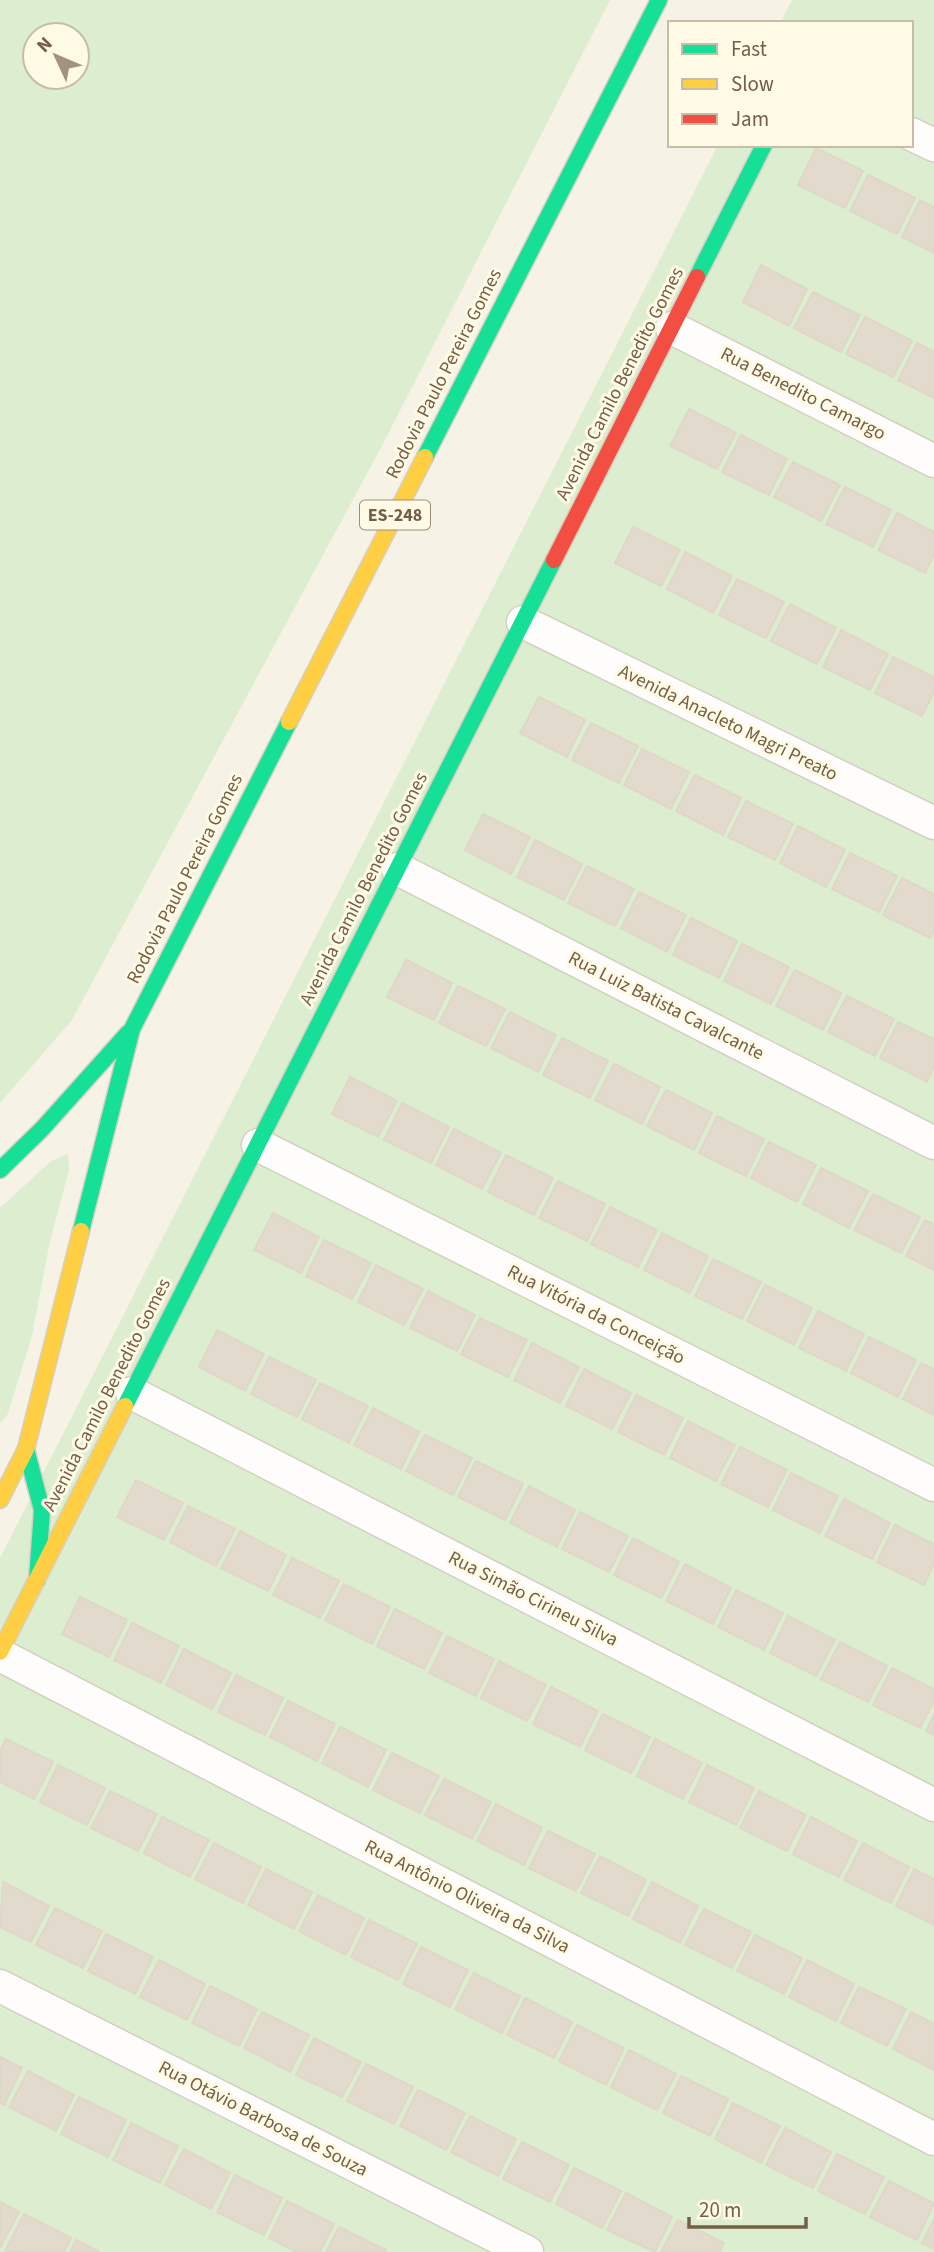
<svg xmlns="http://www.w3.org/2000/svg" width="934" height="2252" font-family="'Source Sans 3',sans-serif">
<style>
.green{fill:#dceecf;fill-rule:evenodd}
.building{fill:#e2dbcd;stroke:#dfd7c8;stroke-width:2}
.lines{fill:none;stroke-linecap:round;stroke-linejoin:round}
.street-casing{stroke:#d5cfc1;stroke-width:35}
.fast-casing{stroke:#d6cfc2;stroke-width:19}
.slow-casing{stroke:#d6cfc2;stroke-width:19}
.jam-casing{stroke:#d6cfc2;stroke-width:19}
.street{stroke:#fefdfb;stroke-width:32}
.fast{stroke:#16e098;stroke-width:16}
.slow{stroke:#ffcf43;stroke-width:16}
.jam{stroke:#f24e42;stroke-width:16}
.labels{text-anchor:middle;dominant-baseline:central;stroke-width:6;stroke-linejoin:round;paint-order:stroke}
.shield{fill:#fffae6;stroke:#9e8e76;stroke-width:2}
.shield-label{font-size:18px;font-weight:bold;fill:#745f46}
.street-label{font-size:19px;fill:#745f46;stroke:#fffae6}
</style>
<rect width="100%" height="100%" fill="#f6f3e6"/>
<path class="green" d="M0 0H610L383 444 72 1020 0 1103ZM35 35H77V77H35Z
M792 0H934V2252H0V1558L718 145H911V23H780Z
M68 1154 69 1170 50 1241 32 1336 7 1416 0 1423V1208L51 1161Z"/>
<path class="building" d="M816 148 863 171 845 208 798 185Z
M868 175 915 198 897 234 850 211Z
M920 200 934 207V253L902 237Z
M761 265 807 289 789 326 743 302Z
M813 292 860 315 841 352 794 328Z
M865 317 912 341 893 377 846 354Z
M917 343 934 352V398L898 380Z
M689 409 736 433 717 469 670 446Z
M741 435 787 459 769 495 722 472Z
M793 462 840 485 821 521 774 497Z
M845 487 891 510 873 547 826 524Z
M897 513 934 532V555L925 573 878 550Z
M633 527 680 550 661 586 615 563Z
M685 552 732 576 713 613 667 589Z
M737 579 784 602 766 638 719 615Z
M790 604 836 628 817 664 771 641Z
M841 630 888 654 870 690 823 667Z
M893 657 934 677V692L922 716 875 693Z
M539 697 585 720 567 757 520 733Z
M591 723 638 746 619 783 572 760Z
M642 749 689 772 671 809 624 785Z
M695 775 741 798 723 835 676 811Z
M746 801 793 824 775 860 728 837Z
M483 814 530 837 511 874 465 850Z
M798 826 845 850 826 887 780 863Z
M535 840 582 864 564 900 517 877Z
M850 853 897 876 879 912 832 889Z
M587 866 634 889 615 926 568 903Z
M902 878 934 894V931L930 938 883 915Z
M639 892 686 915 667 952 621 928Z
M691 918 737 941 719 978 673 955Z
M742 944 789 967 771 1004 724 981Z
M406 960 452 983 434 1020 387 997Z
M795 970 841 993 823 1030 776 1006Z
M458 986 505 1009 486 1046 439 1023Z
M847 996 894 1019 875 1056 828 1032Z
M510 1012 556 1035 538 1072 491 1048Z
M898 1022 934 1039V1067L927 1082 880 1058Z
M562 1038 608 1061 590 1098 543 1075Z
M614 1064 660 1087 642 1124 595 1100Z
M350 1077 397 1101 378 1137 332 1114Z
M666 1090 712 1113 694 1150 647 1126Z
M402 1103 449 1127 431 1163 384 1140Z
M717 1116 764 1139 746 1176 699 1153Z
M454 1129 501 1153 482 1189 436 1165Z
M769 1142 816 1165 797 1202 751 1178Z
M506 1155 553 1178 534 1215 488 1192Z
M821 1168 868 1191 849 1228 803 1204Z
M558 1181 605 1204 587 1241 539 1218Z
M873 1194 920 1217 901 1253 854 1230Z
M610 1207 657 1230 638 1267 591 1244Z
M273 1213 319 1237 301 1273 254 1250Z
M925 1220 934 1224V1270L906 1256Z
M662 1233 708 1256 690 1293 644 1270Z
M324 1240 371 1263 352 1299 306 1276Z
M713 1259 761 1282 742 1319 695 1296Z
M376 1265 423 1289 404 1325 358 1302Z
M765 1285 812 1308 794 1345 747 1321Z
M428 1291 475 1315 457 1351 410 1328Z
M818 1311 864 1334 846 1371 799 1348Z
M480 1318 527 1340 508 1377 461 1354Z
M217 1330 264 1354 245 1391 199 1367Z
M869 1337 916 1360 898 1397 851 1373Z
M532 1343 579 1367 560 1403 514 1380Z
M269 1357 316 1380 297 1417 251 1394Z
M921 1363 934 1369V1415L903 1399Z
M584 1369 631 1393 612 1429 566 1406Z
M320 1383 368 1406 349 1443 302 1419Z
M636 1395 683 1418 664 1455 618 1432Z
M373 1408 419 1432 401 1469 354 1445Z
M688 1421 735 1445 716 1481 670 1458Z
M425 1435 472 1458 453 1495 406 1471Z
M740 1447 787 1470 768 1507 721 1484Z
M476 1461 523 1484 505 1520 458 1497Z
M791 1473 838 1496 820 1533 773 1510Z
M136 1480 183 1503 164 1540 117 1517Z
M529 1486 575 1510 557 1547 510 1523Z
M844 1499 890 1523 872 1559 825 1536Z
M188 1506 235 1529 216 1566 170 1542Z
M580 1512 628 1536 609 1572 562 1549Z
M895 1525 934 1544V1564L924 1585 877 1562Z
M240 1531 286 1555 268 1591 221 1568Z
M633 1538 679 1562 661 1598 614 1575Z
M292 1558 339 1581 320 1618 273 1595Z
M685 1564 731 1588 713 1624 666 1601Z
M344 1584 390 1607 372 1644 325 1620Z
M736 1590 783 1613 764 1650 718 1627Z
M80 1597 127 1620 109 1657 62 1634Z
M395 1609 442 1633 424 1669 377 1646Z
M788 1616 835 1640 816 1676 770 1653Z
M132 1623 179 1646 161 1683 114 1660Z
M447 1636 494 1659 476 1696 429 1673Z
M840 1642 887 1666 868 1702 821 1679Z
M184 1649 231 1673 212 1709 166 1685Z
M499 1661 546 1685 527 1721 481 1698Z
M892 1668 934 1689V1701L920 1728 873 1705Z
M236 1675 283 1698 265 1735 218 1712Z
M551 1687 598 1711 580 1747 533 1724Z
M288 1701 335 1724 317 1761 270 1737Z
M603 1714 650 1737 631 1773 585 1750Z
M934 1714V1735L926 1731Z
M340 1727 386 1750 368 1787 322 1763Z
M6 1739 53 1762 34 1799 0 1782V1751Z
M655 1739 702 1763 683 1799 637 1776Z
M392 1753 439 1776 420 1813 373 1790Z
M58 1765 105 1788 87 1825 40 1802Z
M707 1765 754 1788 736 1825 689 1802Z
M444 1779 491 1802 472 1839 425 1815Z
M110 1791 157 1814 138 1851 91 1828Z
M759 1791 806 1815 787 1851 740 1828Z
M496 1804 542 1828 524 1865 477 1841Z
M162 1817 209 1840 190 1877 144 1853Z
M811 1817 857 1841 839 1877 793 1854Z
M548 1831 595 1854 576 1891 529 1868Z
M214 1843 261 1867 243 1903 195 1879Z
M863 1843 909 1867 891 1903 844 1880Z
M600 1856 646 1880 628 1916 581 1893Z
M266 1869 312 1892 294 1929 248 1905Z
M914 1869 934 1879V1925L896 1906Z
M3 1882 49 1906 31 1942 0 1927Z
M652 1882 698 1906 680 1943 633 1919Z
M318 1895 364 1918 346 1955 299 1931Z
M55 1908 102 1931 83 1968 36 1945Z
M704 1909 751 1932 732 1968 685 1945Z
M369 1920 417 1944 398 1980 351 1957Z
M106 1934 153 1957 135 1994 88 1971Z
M755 1935 802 1958 784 1994 737 1971Z
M421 1947 468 1970 450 2007 403 1984Z
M159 1960 205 1984 187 2020 140 1997Z
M807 1960 854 1984 836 2021 789 1997Z
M474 1973 520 1996 502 2033 455 2009Z
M210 1986 257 2009 239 2046 192 2023Z
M859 1987 906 2009 887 2046 841 2023Z
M525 1998 572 2022 554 2058 507 2035Z
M262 2012 309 2035 290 2072 244 2048Z
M911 2012 934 2024V2070L893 2049Z
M577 2025 624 2048 606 2085 559 2061Z
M314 2038 361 2062 342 2097 296 2075Z
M629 2050 676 2074 657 2110 611 2087Z
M0 2057 22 2068 4 2105 0 2103Z
M366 2064 413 2087 394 2124 347 2101Z
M28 2071 74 2095 56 2131 9 2107Z
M681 2076 728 2099 710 2136 663 2113Z
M418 2090 465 2113 446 2150 400 2126Z
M79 2097 126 2120 108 2157 61 2134Z
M733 2103 780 2126 761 2163 715 2139Z
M470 2116 516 2139 498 2176 451 2152Z
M131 2123 178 2146 160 2183 113 2160Z
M785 2128 831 2152 813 2188 766 2165Z
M522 2142 569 2165 550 2202 503 2179Z
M184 2149 230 2173 211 2209 165 2185Z
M837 2154 884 2177 865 2214 818 2191Z
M574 2168 621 2191 602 2228 556 2204Z
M235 2175 282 2198 264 2235 217 2212Z
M889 2181 934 2203 917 2240 870 2217Z
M626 2193 672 2217 655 2252 607 2230Z
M287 2201 334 2224 320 2252H297L269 2238Z
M0 2202 19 2212 0 2248Z
M24 2214 71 2238 64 2252 5 2251Z
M934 2219V2249L922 2243Z
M678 2220 724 2243 720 2252H661Z
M339 2227 386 2250 385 2252H326Z
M76 2240 100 2252H70Z"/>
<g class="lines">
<defs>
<path id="street" d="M911 134 934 145
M672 328 934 461
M523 622 934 823
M398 869 934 1143
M258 1145 934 1485
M132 1393 934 1805
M0 1655 934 2139
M0 1986 527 2252"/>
<path id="fast" d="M697 277 764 145
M425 457 659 0
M0 1170 42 1129 128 1033
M81 1231 132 1029 289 722
M125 1406 554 560
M26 1449 42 1510 37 1580"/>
<path id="slow" d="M289 722 425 457
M0 1500 26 1449 81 1231
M0 1652 125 1406"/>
<path id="jam" d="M554 560 697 277"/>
</defs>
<use href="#street" class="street-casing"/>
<use href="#fast" class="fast-casing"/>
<use href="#slow" class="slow-casing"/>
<use href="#jam" class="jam-casing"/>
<use href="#street" class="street"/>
<use href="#fast" class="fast"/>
<use href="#slow" class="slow"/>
<use href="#jam" class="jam"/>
</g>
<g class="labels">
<rect class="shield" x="360" y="500.5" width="70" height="29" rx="5"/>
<g class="shield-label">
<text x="395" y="515">ES-248</text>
</g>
<g class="street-label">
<text transform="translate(444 374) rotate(-63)">Rodovia Paulo Pereira Gomes</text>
<text transform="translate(620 384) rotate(-63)">Avenida Camilo Benedito Gomes</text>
<text transform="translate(803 394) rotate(27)">Rua Benedito Camargo</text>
<text transform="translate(728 723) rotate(26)">Avenida Anacleto Magri Preato</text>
<text transform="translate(185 879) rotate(-63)">Rodovia Paulo Pereira Gomes</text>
<text transform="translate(364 889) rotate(-63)">Avenida Camilo Benedito Gomes</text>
<text transform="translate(666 1006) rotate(27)">Rua Luiz Batista Cavalcante</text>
<text transform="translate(596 1315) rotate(27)">Rua Vitória da Conceição</text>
<text transform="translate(107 1395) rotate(-63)">Avenida Camilo Benedito Gomes</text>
<text transform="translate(533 1599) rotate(27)">Rua Simão Cirineu Silva</text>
<text transform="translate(467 1897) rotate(27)">Rua Antônio Oliveira da Silva</text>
<text transform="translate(263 2119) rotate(27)">Rua Otávio Barbosa de Souza</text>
</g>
</g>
<rect x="668" y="21" width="245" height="126" fill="#fffae6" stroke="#c7bca6" stroke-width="2"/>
<rect x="682" y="44" width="35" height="10" fill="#16e098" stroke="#c7bca6" stroke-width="2"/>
<text x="731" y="56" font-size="21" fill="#745f46">Fast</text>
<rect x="682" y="79" width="35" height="10" fill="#ffcf43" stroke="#c7bca6" stroke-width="2"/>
<text x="731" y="91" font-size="21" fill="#745f46">Slow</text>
<rect x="682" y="114" width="35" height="10" fill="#f24e42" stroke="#c7bca6" stroke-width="2"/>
<text x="731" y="126" font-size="21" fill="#745f46">Jam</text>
<g transform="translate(56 56) rotate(314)"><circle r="33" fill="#fffae6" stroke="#c7bca6" stroke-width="2"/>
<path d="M0-5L12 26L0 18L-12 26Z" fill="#a2937e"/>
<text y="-10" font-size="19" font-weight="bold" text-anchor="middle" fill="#745f46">N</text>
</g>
<path d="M689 2217v10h117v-10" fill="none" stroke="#745f46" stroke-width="3.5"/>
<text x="699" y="2217" font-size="21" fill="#745f46" stroke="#fffae6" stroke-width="5" paint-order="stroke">20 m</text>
</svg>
